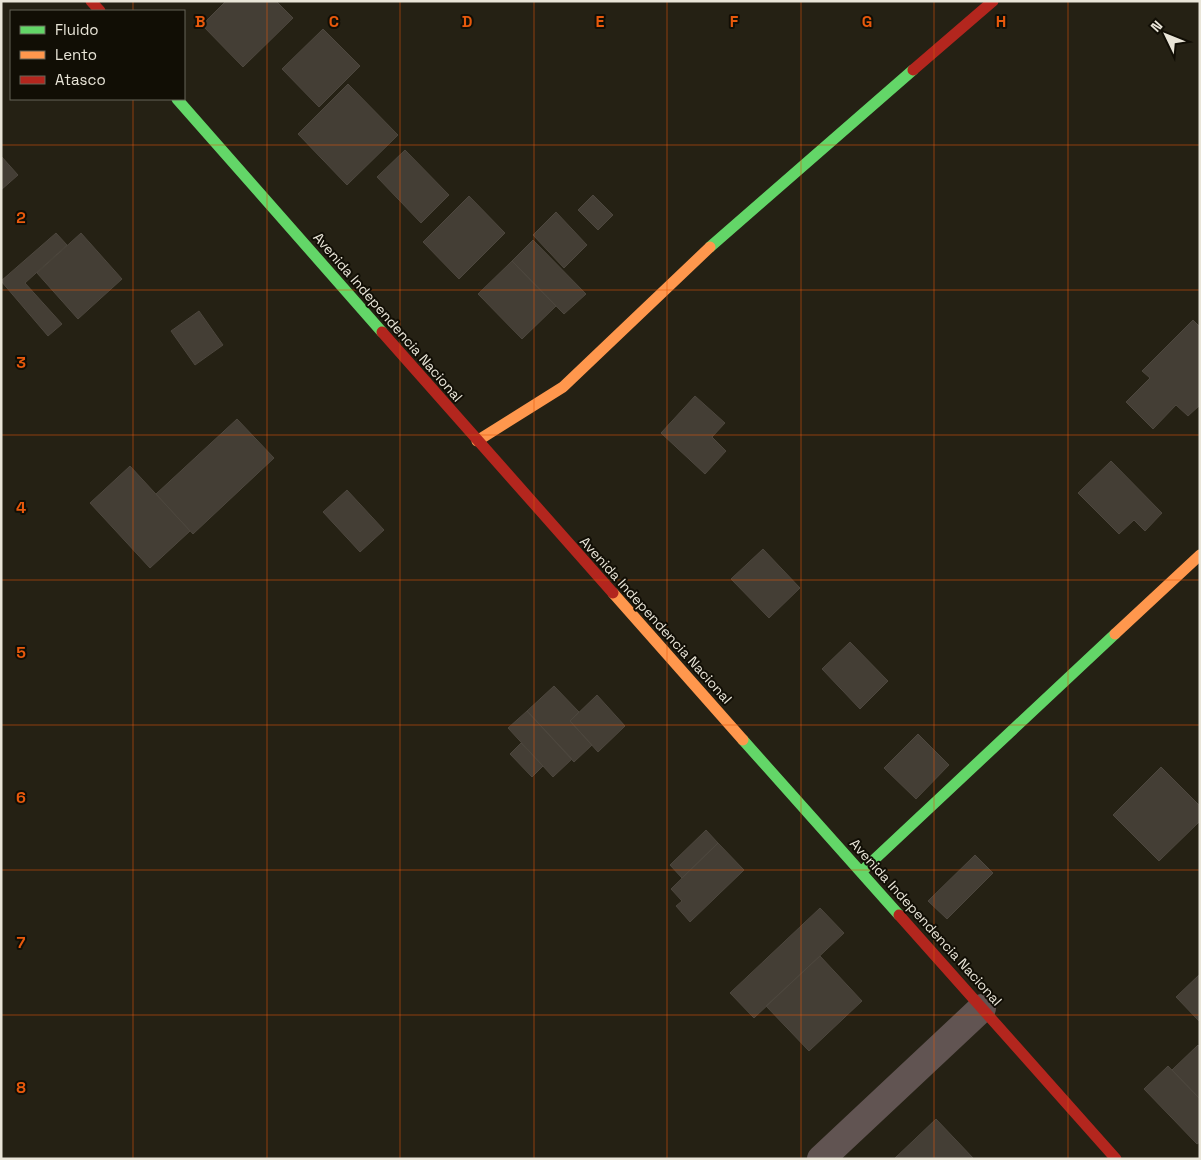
<svg xmlns="http://www.w3.org/2000/svg" width="1201" height="1160" font-family="'Space Grotesk',sans-serif">
<style>
.building{fill:#443e35;stroke:#4d473e}
.lines{fill:none;stroke-linecap:round;stroke-linejoin:round}
.street{stroke:#615452;stroke-width:28}
.fast{stroke:#63d668;stroke-width:11}
.slow{stroke:#ff974d;stroke-width:11}
.jam{stroke:#b3261e;stroke-width:11}
.grid{fill:none;stroke:#e8590c;stroke-width:1;stroke-opacity:0.55}
.labels{text-anchor:middle;dominant-baseline:central;stroke-width:4;stroke-linejoin:round;paint-order:stroke}
.street-label{font-size:14px;fill:#e9e5d8;stroke:#110e05}
.grid-label{font-size:16px;text-anchor:middle;font-weight:bold;fill:#e8590c;stroke:#110e05;stroke-width:4;stroke-linejoin:round;paint-order:stroke}
</style>
<rect width="100%" height="100%" fill="#252114"/>
<path class="building" d="M226 1H276L293 18 243 67 202 25Z
M323 29 360 66 319 107 282 69Z
M348 84 398 135 347 185 298 134Z
M405 150 449 195 421 223 377 177Z
M1 156 18 175 1 190Z
M593 195 613 215 598 230 578 210Z
M469 196 505 233 459 279 423 242Z
M556 212 587 245 564 268 533 235Z
M56 233 67 245 25 283 62 324 48 336 1 281Z
M81 233 122 279 78 319 37 273Z
M533 240 586 294 564 314 512 261Z
M512 261 556 306 522 339 478 294Z
M199 311 223 345 195 365 171 331Z
M1193 320 1200 327V405L1188 416 1176 405 1153 429 1126 402 1150 378 1142 371Z
M695 396 725 423 712 437 726 451 705 474 661 433Z
M237 419 274 458 193 534 156 494Z
M1111 461 1162 513 1145 531 1134 520 1119 534 1078 493Z
M130 466 190 531 150 568 90 503Z
M347 490 384 530 360 552 323 512Z
M763 549 800 588 769 618 731 579Z
M850 642 888 681 860 709 822 669Z
M554 686 579 712 570 721 592 745 574 762 527 711Z
M597 695 625 726 598 752 570 721Z
M527 711 572 759 553 777 508 728Z
M918 734 949 765 916 799 884 768Z
M521 743 543 766 532 777 510 754Z
M1161 767 1200 806V821L1159 861 1113 815Z
M706 830 718 843 682 878 670 865Z
M718 843 744 870 690 922 676 906 682 901 671 889Z
M975 855 993 873 947 919 928 901Z
M820 908 844 933 754 1018 730 993Z
M820 956 862 1001 809 1051 766 1006Z
M1200 974V1022L1176 997Z
M1198 1045 1200 1047V1099L1172 1070Z
M1168 1066 1200 1099V1142L1197 1144 1144 1089Z
M936 1119 974 1159H894Z"/>
<g class="lines">
<path class="street" d="M821 1159 982 1008"/>
<path class="fast" d="M177 99 382 332
M710 247 913 70
M743 740 899 915
M861 872 1115 634"/>
<path class="slow" d="M477 441 563 387 710 247
M613 593 743 740
M1115 634 1200 555"/>
<path class="jam" d="M91 1 100 11
M913 70 993 1
M382 332 613 593
M899 915 1116 1159"/>
</g>
<path class="grid" d="M133 1V11M267 1V1159M400 1V1159M534 1V1159M667 1V1159M801 1V1159M934 1V1159M1068 1V1159M133 99V1159M1 145H1200M1 290H1200M1 435H1200M1 580H1200M1 725H1200M1 870H1200M1 1015H1200"/>
<g class="labels">
<g class="street-label">
<text transform="translate(388 317) rotate(49)">Avenida Independencia Nacional</text>
<text transform="translate(656 620) rotate(48)">Avenida Independencia Nacional</text>
<text transform="translate(926 922) rotate(48)">Avenida Independencia Nacional</text>
</g>
</g>
<g class="grid-label">
<text x="200" y="27">B</text>
<text x="334" y="27">C</text>
<text x="467" y="27">D</text>
<text x="600" y="27">E</text>
<text x="734" y="27">F</text>
<text x="867" y="27">G</text>
<text x="1001" y="27">H</text>
<text x="21" y="223">2</text>
<text x="21" y="368">3</text>
<text x="21" y="513">4</text>
<text x="21" y="658">5</text>
<text x="21" y="803">6</text>
<text x="21" y="948">7</text>
<text x="21" y="1093">8</text>
</g>
<rect width="1201" height="1160" fill="none" stroke="#e9e5d8" stroke-width="5"/>
<rect x="10" y="10" width="175" height="90" fill="#110e05" stroke="#676459"/>
<rect x="20" y="26" width="25" height="8" fill="#63d668" stroke="#676459"/>
<text x="55" y="35" font-size="15" fill="#e9e5d8">Fluido</text>
<rect x="20" y="51" width="25" height="8" fill="#ff974d" stroke="#676459"/>
<text x="55" y="60" font-size="15" fill="#e9e5d8">Lento</text>
<rect x="20" y="76" width="25" height="8" fill="#b3261e" stroke="#676459"/>
<text x="55" y="85" font-size="15" fill="#e9e5d8">Atasco</text>
<g transform="translate(1166 35) rotate(313)" stroke="#110e05" stroke-width="4" paint-order="stroke">
<path d="M0-4L9 19L0 12L-9 19Z" fill="#e9e5d8"/>
<text y="-8" font-size="14" font-weight="bold" text-anchor="middle" fill="#e9e5d8">N</text>
</g>
</svg>
